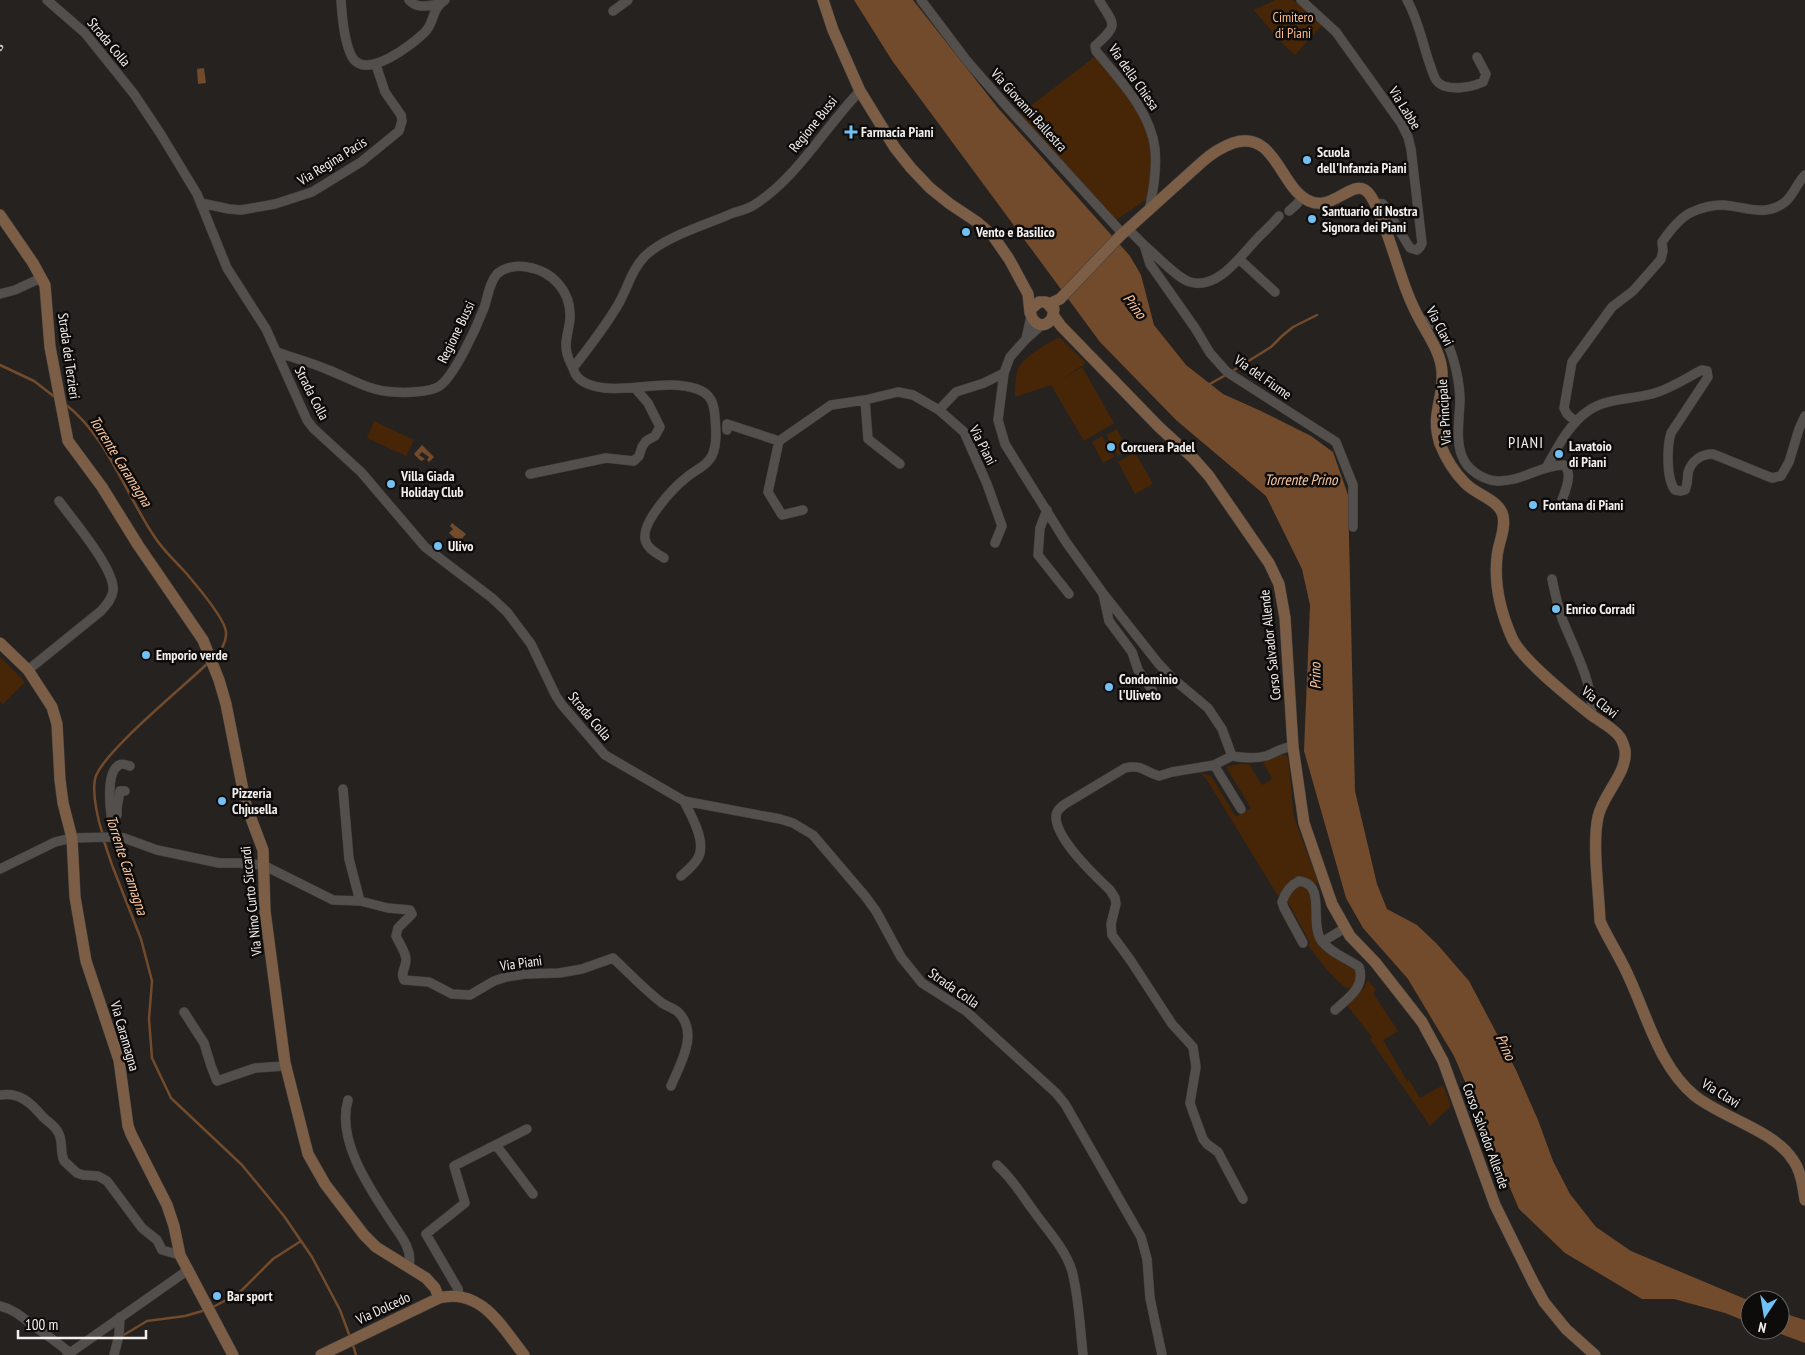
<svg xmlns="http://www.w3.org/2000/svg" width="1805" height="1355" font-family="'PT Sans Narrow',sans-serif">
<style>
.green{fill:#472607}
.water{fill:#724b2c}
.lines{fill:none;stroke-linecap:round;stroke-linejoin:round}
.stream{stroke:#724b2c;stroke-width:2.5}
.street-casing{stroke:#413e3c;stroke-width:10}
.secondary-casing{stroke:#413e3c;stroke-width:12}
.street{stroke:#534f4c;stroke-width:9}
.secondary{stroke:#7b5e45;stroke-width:11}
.rail-casing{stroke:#c8c4c2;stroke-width:4.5}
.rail{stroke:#0e0c0b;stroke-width:2.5;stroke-dasharray:8;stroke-linecap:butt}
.poi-dot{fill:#72c1f5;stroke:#0e0c0b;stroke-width:2}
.labels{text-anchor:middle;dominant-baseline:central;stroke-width:5;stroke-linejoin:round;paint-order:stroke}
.park-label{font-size:14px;fill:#fbba88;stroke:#0e0c0b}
.street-label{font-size:14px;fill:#f2efed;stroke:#0e0c0b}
.poi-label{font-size:14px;font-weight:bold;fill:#f2efed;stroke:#0e0c0b;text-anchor:start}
.water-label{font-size:15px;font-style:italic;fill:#fcc8a0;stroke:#0e0c0b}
.quarter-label{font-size:16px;letter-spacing:1px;fill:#f2efed;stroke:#0e0c0b}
</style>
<rect width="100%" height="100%" fill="#262220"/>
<path class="green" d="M1275 0H1292L1304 7 1324 23 1295 55 1281 42 1254 10Z
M1097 55 1135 105 1152 139V169L1147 199 1116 220 1020 114Z
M1059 337 1086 363 1059 381 1082 367 1114 423 1084 441 1051 385 1015 397C1015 388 1015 378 1018 369 1024 356 1047 344 1059 337Z
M374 421 414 440 406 456 367 438Z
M1117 429 1128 450 1118 456 1106 435Z
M1102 436 1114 457 1103 463 1092 442Z
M1135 452 1153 484 1135 494 1118 462Z
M0 657 25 682 3 704 0 701Z
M1280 755H1286L1288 758 1294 817 1318 882 1316 884 1306 877 1293 878 1278 896 1207 780 1203 775 1198 772 1211 776 1236 817 1251 808 1226 767 1239 764H1249L1262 785 1272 779 1263 762Z
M1301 884 1309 886C1313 904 1308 924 1316 940 1325 958 1349 958 1358 974L1353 988 1350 989C1339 987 1315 955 1308 945L1310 943 1287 900 1296 887Z
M1368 980 1376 990 1373 993 1398 1031 1383 1040 1407 1081 1409 1080 1420 1098 1443 1085 1451 1106 1430 1126 1370 1039 1372 1037 1346 1004 1363 989Z"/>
<path class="water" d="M854 0H913L998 108 1130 256 1141 275 1154 325 1186 365 1223 394 1261 411 1311 436 1333 452 1348 495 1355 791 1377 884 1387 909 1417 925 1437 944 1469 981 1516 1070 1538 1120 1553 1161 1570 1194 1596 1227 1631 1251 1750 1301V1323L1725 1313 1674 1299H1642L1565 1253 1519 1209 1454 1056 1408 979 1363 928 1346 898 1304 751 1310 605 1302 569 1266 496 1176 420 1100 342 893 62Z
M204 68 206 83 198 84 197 69Z
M422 445 434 457 429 462 427 460 429 457 422 452 419 455 425 459 421 461 414 454Z
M452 523 466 534 459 542 449 533 453 529 450 526Z
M1780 1312 1805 1320V1343L1770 1330H1780Z"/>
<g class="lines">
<path class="stream" d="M0 365 34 381 56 398
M1234 370 1271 347 1282 336 1293 327 1317 315
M1208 385 1224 376
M65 404C107 436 125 493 154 536 162 549 175 561 186 573 196 585 225 618 226 632 227 643 220 652 213 659
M103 835C98 821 92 794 95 779 100 754 187 684 209 662
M104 841 112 865 141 939 152 981 149 1019 152 1058 171 1098 242 1165 284 1216 312 1257 340 1310 350 1337
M211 1308 238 1294 273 1259 301 1241
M122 1336 147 1321 185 1316 206 1310
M353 1345 356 1355"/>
<defs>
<path id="street" d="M47 0 85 33 134 94 160 133 197 194 227 268 266 329 307 420 313 428 361 472 425 547 492 598 507 612 531 644 556 696 562 705 605 755 684 801 780 819 793 823 813 835 865 896 876 911 901 957 922 983 966 1011 1056 1093 1065 1104 1141 1237 1147 1259 1150 1298 1162 1355
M341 0C342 17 344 42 352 57 366 81 413 44 425 32 435 22 431 9 445 0
M409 0C417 9 427 6 438 4
M921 0 967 61 1009 109 1123 234
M1099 0C1115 26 1119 24 1095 46L1096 51C1119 79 1151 112 1155 149 1157 170 1153 191 1149 211
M1301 0 1336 32 1401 123 1408 137 1411 149 1422 243 1420 247 1417 250 1410 248 1383 204 1375 203
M1407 0C1418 19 1422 41 1429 62 1431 67 1433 75 1436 80 1445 93 1472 87 1483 82L1486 74 1477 57
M613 11 628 0
M201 203 229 209 241 210 275 204 312 192 361 162 399 131 402 121 401 115 385 92 376 65
M1289 211 1297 204 1302 197
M1128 229 1144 245 1150 264 1195 328 1210 353 1227 372 1336 442 1353 485V527
M1145 246C1155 254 1178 279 1190 282 1217 290 1239 258 1255 241 1263 232 1272 225 1279 216
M1239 259 1275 292
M0 294 15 290 41 278
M1419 320C1424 321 1430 321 1434 324 1451 338 1459 377 1460 398 1460 416 1455 439 1462 456 1467 470 1483 480 1497 481 1522 482 1540 465 1564 465 1573 473 1566 489 1562 500
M1043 324 1026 339 1010 357 1004 373 998 420 1005 444 1066 542 1102 592 1158 663 1171 677 1208 708 1222 729 1232 756C1243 758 1255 759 1266 756 1275 753 1283 746 1293 747
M1026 339 1031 316
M277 352C293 358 310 362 326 369 350 378 368 391 394 392 405 393 429 392 438 387 454 378 477 326 484 308 488 297 489 283 497 274 505 267 517 265 527 267 553 271 571 292 570 317 570 326 566 336 566 345 566 352 568 358 571 364 573 367 574 372 576 375 582 384 596 387 605 388 634 391 670 379 697 389 711 394 714 403 715 417 716 429 718 450 709 460 704 467 694 471 687 477 674 487 638 525 646 542 648 549 658 554 664 558
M573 368C589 347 606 326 619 303 628 287 632 269 645 256 666 236 706 225 733 213 740 211 748 209 754 205 797 178 825 127 860 91
M865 400 868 439 900 464
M939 410 956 392 984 383 1004 373
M1576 422 1567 414 1564 408 1572 362 1612 307 1633 291 1656 265 1661 259 1663 251 1662 242C1669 232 1680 217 1692 212 1701 208 1712 205 1722 205 1744 206 1765 218 1785 202 1793 196 1797 183 1805 175
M727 430V424L779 441 831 405 865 400 898 392 913 395 939 410 964 432 987 484 1002 526 995 543
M779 441 768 492 782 515 803 510
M1547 466C1557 448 1570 423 1588 411 1608 397 1636 400 1658 392 1673 387 1688 377 1702 370L1707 371 1708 377 1671 433C1667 446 1666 479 1675 490L1681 491 1685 490C1688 484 1687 480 1688 473 1691 461 1701 454 1713 454L1772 478 1781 476 1789 462 1799 429 1805 416
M530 474 606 458 634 461 639 456 642 447 646 441 655 436 660 427 648 403 635 388
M1047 510 1040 528 1038 555 1069 594
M1552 579C1555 594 1558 607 1563 621 1573 646 1596 690 1591 715
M1103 594 1109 621 1132 652 1138 670 1152 690
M28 670 101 611C106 605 112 599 113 591 116 570 72 519 59 501
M1232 756 1214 765 1172 772 1159 776C1145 772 1142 764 1125 768L1065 804C1060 808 1056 811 1056 817 1056 839 1094 875 1110 890L1115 898 1116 904 1111 924 1112 935 1131 961 1172 1024 1193 1047 1196 1067 1190 1103 1193 1112 1203 1139 1207 1144 1218 1152 1243 1199
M1214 765 1241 809
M343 789 349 859 360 901
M117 815V808L120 791H125
M114 837C112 822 103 774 119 765 122 763 127 765 130 766
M0 869 55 842 72 838 114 837 124 838 157 850 219 863H238L263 865 333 900 360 901 388 908 410 910 412 914 398 928 396 936C399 943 406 952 406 960 406 968 400 972 404 980L429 982 452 994 470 995 494 981 506 977 525 974 559 973 582 969 613 958C629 973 645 990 662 1003 668 1007 674 1008 679 1013 699 1034 680 1064 671 1086
M681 876C687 871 694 865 698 858 707 841 691 816 684 801
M1322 942 1345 928
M1303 943 1284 908 1282 902C1285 893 1291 885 1299 881 1327 884 1309 922 1321 940 1329 952 1348 959 1359 967 1366 987 1348 998 1335 1010
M184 1012 204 1043 211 1066 217 1081 255 1068 285 1066
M0 1095C20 1092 31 1103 43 1117 49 1123 55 1125 59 1134 63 1143 60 1152 64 1161L77 1173 83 1175 98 1176 107 1181 142 1228 157 1240 162 1250 180 1255
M348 1100C336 1140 370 1189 391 1221 400 1235 413 1249 409 1266
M496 1145 533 1194
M997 1165C1012 1178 1021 1194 1033 1210 1046 1229 1065 1248 1072 1271 1079 1298 1080 1328 1083 1355
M459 1296 458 1289 426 1234 465 1203 454 1166 527 1129
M0 1306C13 1309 21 1316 31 1324 44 1333 57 1342 70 1353
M67 1355 188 1270
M114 1355 119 1335 120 1317"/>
<path id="secondary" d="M823 0 833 30 860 91 895 148 911 168 930 188 950 204 977 222 993 236 1009 259 1028 294 1030 313
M0 215 33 263 45 285 50 347 68 441 102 487 138 545 203 640 219 680 226 704 246 805 263 850 265 911 285 1063 308 1154 325 1184 364 1235 376 1247 426 1278 435 1288 439 1298
M1049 304 1060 299 1120 236 1202 162C1212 153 1222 147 1233 143 1269 131 1278 172 1297 192 1329 226 1352 170 1370 195 1376 203 1379 214 1383 223 1396 255 1403 290 1420 320 1429 337 1441 353 1442 372 1444 400 1430 414 1440 444 1446 459 1454 472 1465 483 1476 495 1500 500 1503 516 1506 530 1498 543 1497 557 1494 584 1501 613 1512 638 1522 660 1570 698 1590 714 1599 721 1612 727 1619 736 1622 739 1624 746 1625 750 1628 773 1602 795 1598 817 1592 845 1599 891 1600 921 1606 935 1614 947 1621 961 1645 1005 1655 1063 1695 1096 1723 1118 1775 1131 1793 1160 1801 1171 1803 1187 1805 1200
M1053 310 1046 302H1039L1031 309C1029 319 1040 331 1050 321 1053 318 1053 313 1054 309
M1053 315 1061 326 1159 427 1194 459 1209 476 1269 563 1279 584 1285 618 1293 747 1304 823 1332 904 1350 936 1375 962 1422 1022 1443 1061 1495 1205 1533 1282 1544 1302 1566 1329 1595 1355
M0 643 28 670 52 707 57 724 60 780 63 803 72 838 75 897 86 961 119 1060 128 1126 131 1134 167 1205 174 1226 180 1255 233 1355
M321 1355 439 1298C481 1287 502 1327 524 1355"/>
</defs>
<use href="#street" class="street-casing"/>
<use href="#secondary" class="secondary-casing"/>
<use href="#street" class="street"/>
<use href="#secondary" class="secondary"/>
<defs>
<path id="rail" d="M0 49 1 47"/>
</defs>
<use href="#rail" class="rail-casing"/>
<use href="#rail" class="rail"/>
</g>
<g class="poi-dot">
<path d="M848.5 124.5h5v5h5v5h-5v5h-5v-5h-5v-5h5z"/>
<circle cx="1307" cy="160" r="5"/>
<circle cx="1312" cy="219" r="5"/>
<circle cx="966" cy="232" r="5"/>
<circle cx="1111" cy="447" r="5"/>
<circle cx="1559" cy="454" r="5"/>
<circle cx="391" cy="484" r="5"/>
<circle cx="1533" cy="505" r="5"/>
<circle cx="438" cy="546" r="5"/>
<circle cx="1556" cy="609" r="5"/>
<circle cx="146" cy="655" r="5"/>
<circle cx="1109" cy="687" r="5"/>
<circle cx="222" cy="801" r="5"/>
<circle cx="217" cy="1296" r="5"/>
</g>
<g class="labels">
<g class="park-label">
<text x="1293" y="17">Cimitero<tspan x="1293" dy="16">di Piani</tspan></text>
</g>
<g class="street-label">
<text transform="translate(109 42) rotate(50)">Strada Colla</text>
<text transform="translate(1134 77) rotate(55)">Via della Chiesa</text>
<text transform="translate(1405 108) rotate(58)">Via Labbe</text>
<text transform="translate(1029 110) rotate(48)">Via Giovanni Ballestra</text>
<text transform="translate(813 124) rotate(-51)">Regione Bussi</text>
<text transform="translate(332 161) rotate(-32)">Via Regina Pacis</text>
<text transform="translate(1440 326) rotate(62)">Via Clavi</text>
<text transform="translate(456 332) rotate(-64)">Regione Bussi</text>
<text transform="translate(69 356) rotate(82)">Strada dei Terzieri</text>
<text transform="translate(1263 377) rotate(35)">Via del Fiume</text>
<text transform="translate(312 393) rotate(63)">Strada Colla</text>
<text transform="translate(1444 412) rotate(-94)">Via Principale</text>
<text transform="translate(983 445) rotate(63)">Via Piani</text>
<text transform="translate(1270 645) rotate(-96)">Corso Salvador Allende</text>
<text transform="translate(1600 702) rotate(38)">Via Clavi</text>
<text transform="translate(590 716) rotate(50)">Strada Colla</text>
<text transform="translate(251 901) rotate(-96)">Via Nino Curto Siccardi</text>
<text transform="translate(521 963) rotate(-8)">Via Piani</text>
<text transform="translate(954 988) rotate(35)">Strada Colla</text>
<text transform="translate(125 1036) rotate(74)">Via Caramagna</text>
<text transform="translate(1721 1093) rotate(32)">Via Clavi</text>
<text transform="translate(1486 1136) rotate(70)">Corso Salvador Allende</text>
<text transform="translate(383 1308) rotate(-25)">Via Dolcedo</text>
</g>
<g class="poi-label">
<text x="861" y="132">Farmacia Piani</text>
<text x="1317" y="152">Scuola<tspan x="1317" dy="16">dell'Infanzia Piani</tspan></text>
<text x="1322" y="211">Santuario di Nostra<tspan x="1322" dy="16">Signora dei Piani</tspan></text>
<text x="976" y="232">Vento e Basilico</text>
<text x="1569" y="446">Lavatoio<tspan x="1569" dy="16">di Piani</tspan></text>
<text x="1121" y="447">Corcuera Padel</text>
<text x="401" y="476">Villa Giada<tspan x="401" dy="16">Holiday Club</tspan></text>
<text x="1543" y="505">Fontana di Piani</text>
<text x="448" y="546">Ulivo</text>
<text x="1566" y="609">Enrico Corradi</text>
<text x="156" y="655">Emporio verde</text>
<text x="1119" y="679">Condominio<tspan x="1119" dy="16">l'Uliveto</tspan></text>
<text x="232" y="793">Pizzeria<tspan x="232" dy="16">Chjusella</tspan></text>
<text x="227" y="1296">Bar sport</text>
</g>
<g class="water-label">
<text transform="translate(1135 306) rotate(53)">Prino</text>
<text transform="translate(121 461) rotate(58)">Torrente Caramagna</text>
<text x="1301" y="479">Torrente Prino</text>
<text transform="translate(1315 676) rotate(-91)">Prino</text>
<text transform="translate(127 865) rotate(72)">Torrente Caramagna</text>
<text transform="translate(1506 1047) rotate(66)">Prino</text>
</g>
<g class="quarter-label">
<text x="1526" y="442">PIANI</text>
</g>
</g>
<g transform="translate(1765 1315) rotate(192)"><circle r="24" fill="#0e0c0b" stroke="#696765"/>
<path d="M0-4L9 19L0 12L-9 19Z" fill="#72c1f5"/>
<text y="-8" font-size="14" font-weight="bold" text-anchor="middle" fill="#f2efed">N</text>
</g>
<path d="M18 1330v8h128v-8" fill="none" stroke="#f2efed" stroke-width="2.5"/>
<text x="25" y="1330" font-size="15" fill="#f2efed" stroke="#0e0c0b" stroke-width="4" paint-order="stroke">100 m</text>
</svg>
